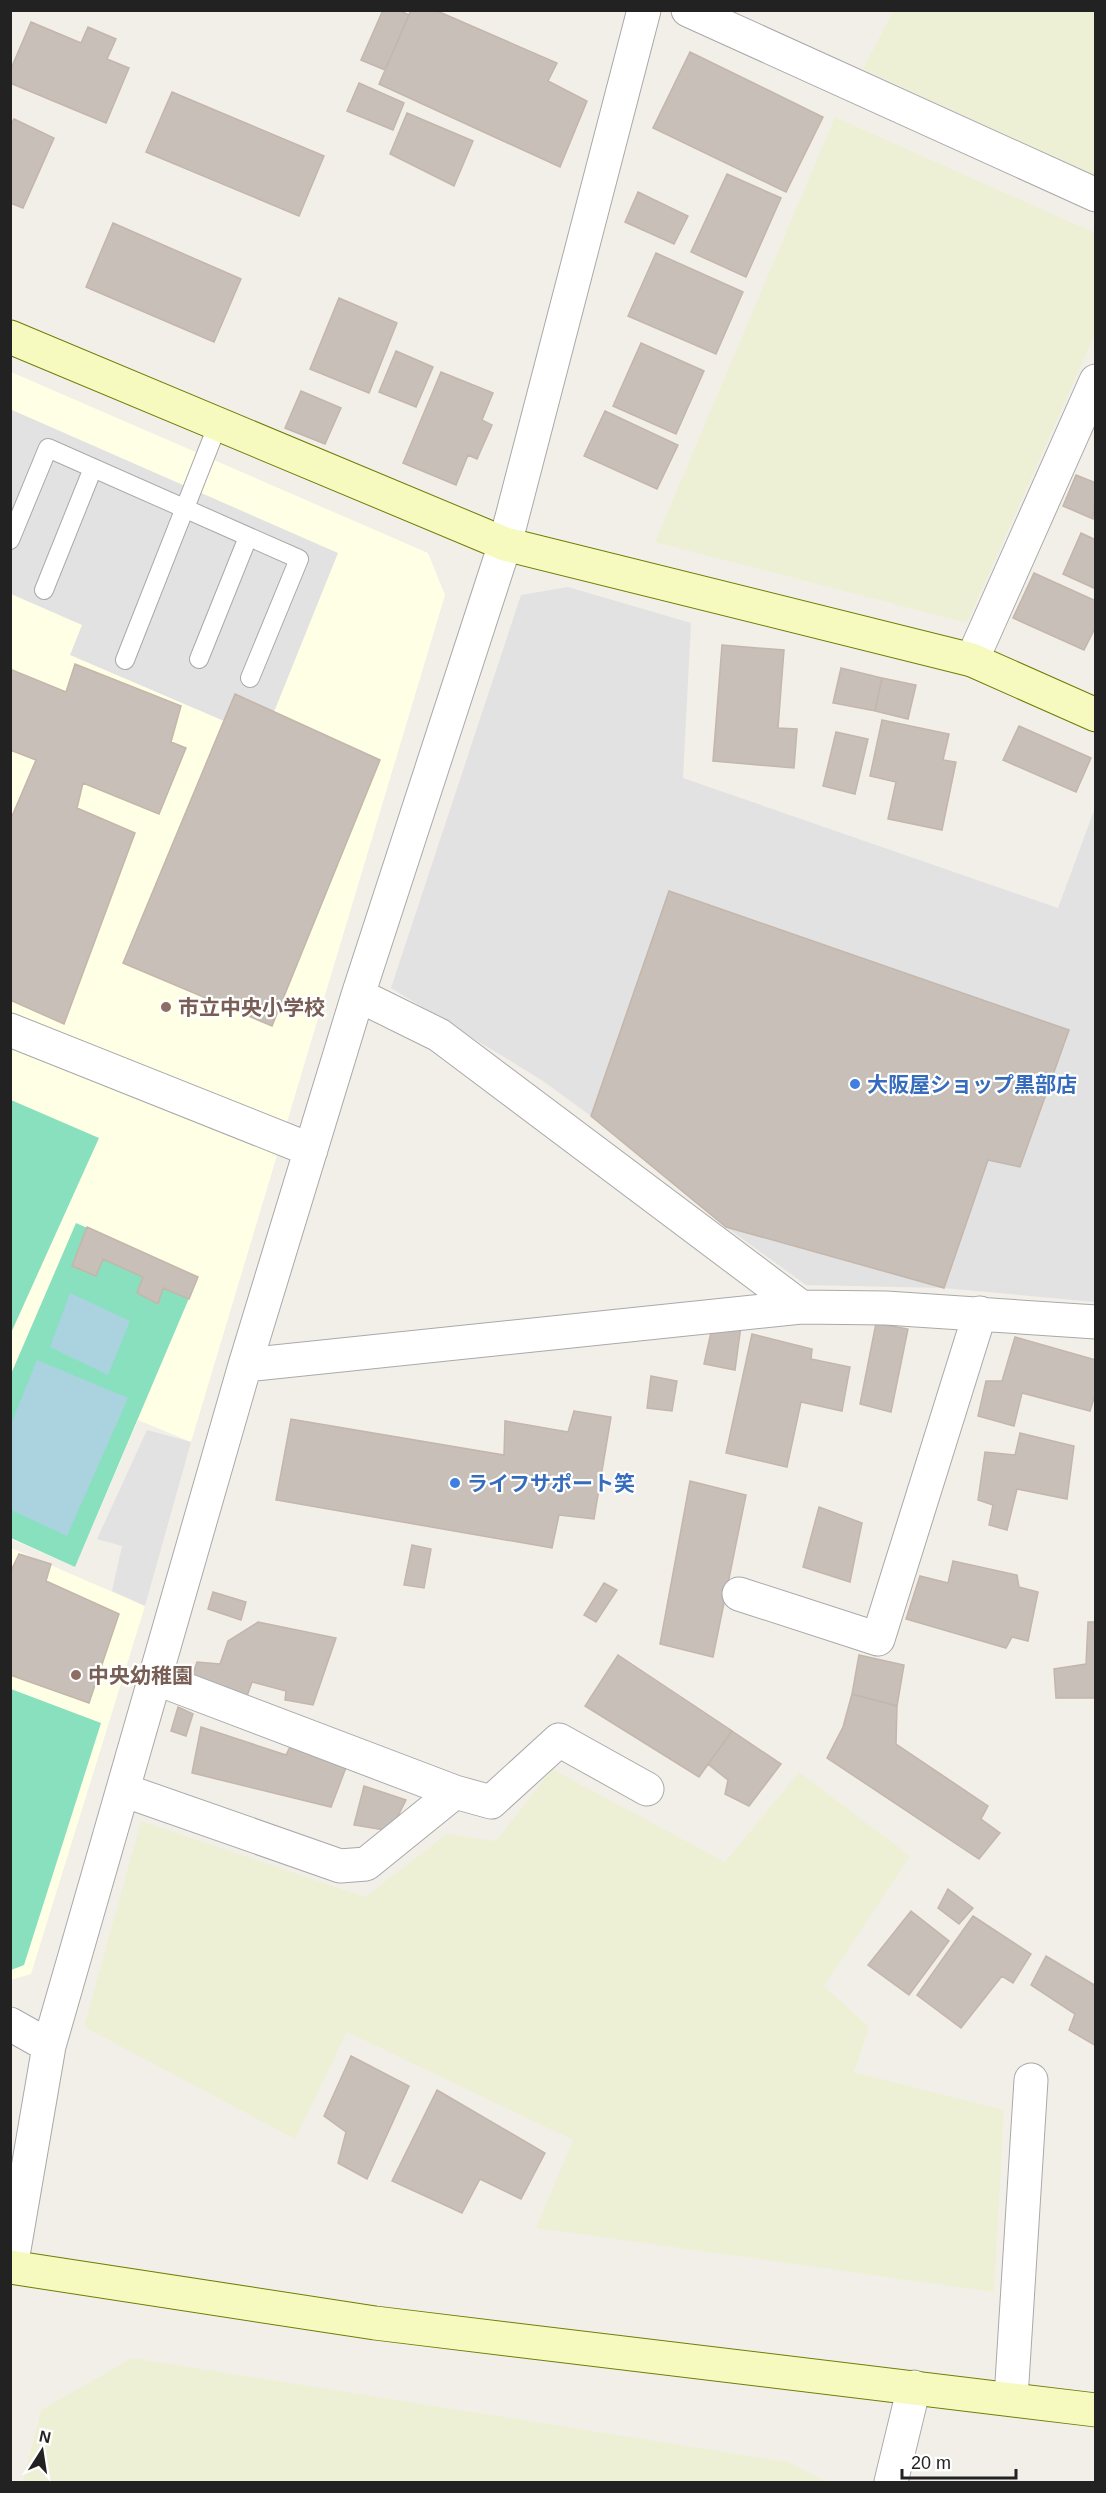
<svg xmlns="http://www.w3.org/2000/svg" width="1106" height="2493" font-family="Arial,'Noto Sans JP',sans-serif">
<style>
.education{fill:#ffffe5}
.farmland{fill:#eef0d5}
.pitch{fill:#88e0be}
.parking{fill:#e2e2e2}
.water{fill:#aad3df}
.building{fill:#c7bfb8;stroke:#c4b6ab;stroke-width:1.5}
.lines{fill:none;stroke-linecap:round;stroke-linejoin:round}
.lane-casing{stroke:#a9a9a9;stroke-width:20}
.street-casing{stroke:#a9a9a9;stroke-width:35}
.secondary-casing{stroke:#707d05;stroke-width:35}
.lane{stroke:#fff;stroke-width:18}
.street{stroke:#fff;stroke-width:33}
.secondary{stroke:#f7fabf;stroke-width:33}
.education-dot{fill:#8d6e63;stroke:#fff;stroke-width:2}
.shop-dot{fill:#3f7fe0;stroke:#fff;stroke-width:2}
.labels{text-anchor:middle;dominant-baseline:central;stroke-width:4.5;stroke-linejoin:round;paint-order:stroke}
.education-label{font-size:21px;font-weight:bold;fill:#785e54;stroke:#fff;text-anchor:start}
.shop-label{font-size:21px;font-weight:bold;fill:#366cbe;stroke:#fff;text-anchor:start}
</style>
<rect width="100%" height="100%" fill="#f2efe9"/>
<path class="education" d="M11 372 428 553 445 595 191 1442 138 1420 75 1567 11 1539Z
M11 1548 145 1606 31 1974 11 1980Z"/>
<path class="farmland" d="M893 11H1095V177L863 69Z
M835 117 1095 233V334L967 623 655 542Z
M552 1769 725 1862 799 1772 910 1856 824 1986 869 2027 854 2072 1004 2110 994 2292 536 2228 573 2140 347 2032 295 2139 84 2027 141 1821 365 1897 447 1834 496 1841Z
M132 2358 788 2462 827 2482H23L41 2410Z"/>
<path class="pitch" d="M11 1100 99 1138 11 1333Z
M76 1223 198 1277 75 1567 11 1538V1374Z
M11 1689 101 1723 24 1965 11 1970Z"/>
<path class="parking" d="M12 410 338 553 274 712 224 721 70 655 82 625 11 594Z
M568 587 691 623 683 778 1058 908 1095 808V1302L944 1288 806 1285 726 1227 591 1116 543 1081 391 988 521 595Z
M147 1430 191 1442 145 1606 112 1591 122 1546 97 1539Z"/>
<path class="water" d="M70 1293 130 1321 108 1375 50 1347Z
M37 1360 128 1398 67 1536 11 1510V1424Z"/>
<path class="building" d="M383 10H398L409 15 385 70 361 60Z
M411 10H435L557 63 548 81 587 101 560 167 379 84Z
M31 22 81 43 88 27 116 39 107 59 129 68 106 123 10 83V71Z
M690 52 823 117 786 192 653 128Z
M359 83 404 103 393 130 347 111Z
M172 92 324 156 299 216 146 152Z
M407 113 473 141 454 186 390 154Z
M14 119 54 138 23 208 10 203V127Z
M727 174 781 198 746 277 691 252Z
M638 192 688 216 674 244 625 222Z
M113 223 241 279 214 342 86 287Z
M656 253 743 292 716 354 628 316Z
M339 298 397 323 369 393 310 369Z
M641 343 704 371 676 434 613 406Z
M396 351 433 367 416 407 379 392Z
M441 372 493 393 482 420 492 425 477 459 468 455 456 485 403 463Z
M301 391 341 408 325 444 285 428Z
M605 411 678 445 657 489 584 456Z
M1076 475 1096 483 1093 519 1063 506Z
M1081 533 1096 540V589L1063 574Z
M1034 573 1096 601V626L1084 650 1013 618Z
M722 645 784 650 778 728 797 729 794 768 713 761Z
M75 664 181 706 171 742 186 748 159 814 83 783 77 808 135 833 64 1024 10 1000V821L36 760 10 750V669L66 692Z
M841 668 882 678 875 711 833 703Z
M882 678 916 685 908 719 875 711Z
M235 694 380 760 272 1026 123 963Z
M882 720 949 734 943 760 956 762 942 830 888 819 896 782 870 776Z
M1019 726 1091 758 1076 792 1003 760Z
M836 732 868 739 855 794 823 786Z
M669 891 1069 1030 1020 1167 988 1160 944 1288 726 1227 591 1116Z
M87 1227 198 1277 189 1299 163 1288 158 1304 137 1293 143 1277 103 1259 96 1276 72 1266Z
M713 1323 741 1326 735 1370 704 1364Z
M876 1323 908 1329 891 1412 860 1404Z
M752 1334 812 1349 811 1359 850 1367 842 1411 801 1402 787 1467 726 1453Z
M1015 1337 1096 1360V1392L1090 1411 1022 1393 1014 1426 978 1416 986 1381H1002Z
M651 1376 677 1381 672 1411 647 1408Z
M574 1411 611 1417 594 1519 559 1515 552 1548 276 1500 291 1419 504 1455 505 1421 568 1432Z
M1020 1433 1074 1446 1067 1499 1017 1489 1007 1530 989 1525 993 1505 978 1500 985 1452 1015 1455Z
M690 1481 746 1495 713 1657 660 1644Z
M819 1507 862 1523 850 1582 803 1567Z
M412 1545 431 1549 424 1588 404 1585Z
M19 1554 51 1564 46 1581 119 1614 89 1703 10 1675V1573Z
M953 1561 1017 1575 1019 1587 1038 1592 1028 1641 1012 1637 1006 1648 906 1619 920 1576 948 1583Z
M604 1583 617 1590 596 1622 584 1615Z
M213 1592 246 1602 241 1620 208 1609Z
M258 1622 336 1638 313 1705 285 1700 286 1691 252 1682 246 1699 192 1677 197 1662 220 1664 228 1641Z
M1088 1622H1096V1698H1056L1054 1669 1086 1664Z
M618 1655 732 1731 699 1777 585 1706Z
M859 1655 904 1665 897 1706 852 1694Z
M852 1694 897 1706 896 1744 988 1806 981 1819 1000 1833 979 1859 827 1758 843 1727Z
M178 1707 193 1714 186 1736 171 1731Z
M201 1727 286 1755 290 1747 347 1765 331 1807 192 1773Z
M732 1731 781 1764 749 1806 725 1794 728 1780 708 1764Z
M364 1786 406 1800 397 1818 384 1830 354 1825Z
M948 1889 973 1908 959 1924 938 1908Z
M911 1911 949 1941 909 1995 868 1965Z
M973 1916 1031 1954 1013 1983 1002 1976 961 2028 917 1995Z
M1046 1956 1096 1986V2046L1069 2030 1075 2014 1031 1985Z
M351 2056 409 2086 367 2179 338 2163 346 2132 324 2116Z
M437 2090 545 2153 521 2199 480 2179 462 2213 392 2181Z"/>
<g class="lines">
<defs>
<path id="lane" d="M10 540 48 448 299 559 250 678
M44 590 93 468
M199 659 248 537
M125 660 218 424"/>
<path id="street" d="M688 10 1096 195
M972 660 1096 381
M358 995 439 1035 801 1307
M10 1030 311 1150
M245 1365 801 1307 886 1308 1096 1322
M739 1594 878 1639 980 1313
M123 1790 340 1866 366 1864 455 1792 155 1678
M455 1792 491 1802 559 1740 647 1789
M10 2024 49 2046
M11 2267 49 2046 245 1365 358 995 505 544 644 10
M1011 2398 1031 2080
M891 2482 914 2387"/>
<path id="secondary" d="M10 337 505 544 972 660 1096 715
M10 2267 375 2323 1096 2410"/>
</defs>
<use href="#lane" class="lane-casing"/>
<use href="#street" class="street-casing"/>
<use href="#secondary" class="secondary-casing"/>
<use href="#lane" class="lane"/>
<use href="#street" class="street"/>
<use href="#secondary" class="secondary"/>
</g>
<g class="education-dot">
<circle cx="166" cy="1007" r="6"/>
<circle cx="76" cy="1675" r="6"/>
</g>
<g class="shop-dot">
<circle cx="855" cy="1084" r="6"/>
<circle cx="455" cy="1483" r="6"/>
</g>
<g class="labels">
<g class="education-label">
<text x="178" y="1007">市立中央小学校</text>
<text x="88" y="1675">中央幼稚園</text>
</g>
<g class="shop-label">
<text x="867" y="1084">大阪屋ショップ黒部店</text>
<text x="467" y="1483">ライフサポート笑</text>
</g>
</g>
<rect width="1106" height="2493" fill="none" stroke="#222222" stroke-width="24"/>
<g transform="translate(42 2451) rotate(12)" stroke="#ffffff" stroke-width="4.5" paint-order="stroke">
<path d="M0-4.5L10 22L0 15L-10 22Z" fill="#222222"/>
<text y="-9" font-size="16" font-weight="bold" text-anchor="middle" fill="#222222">N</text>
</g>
<path d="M902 2469v9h114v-9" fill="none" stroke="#222222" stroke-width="3"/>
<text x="911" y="2469" font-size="18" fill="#222222" stroke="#ffffff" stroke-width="4.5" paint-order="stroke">20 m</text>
</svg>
